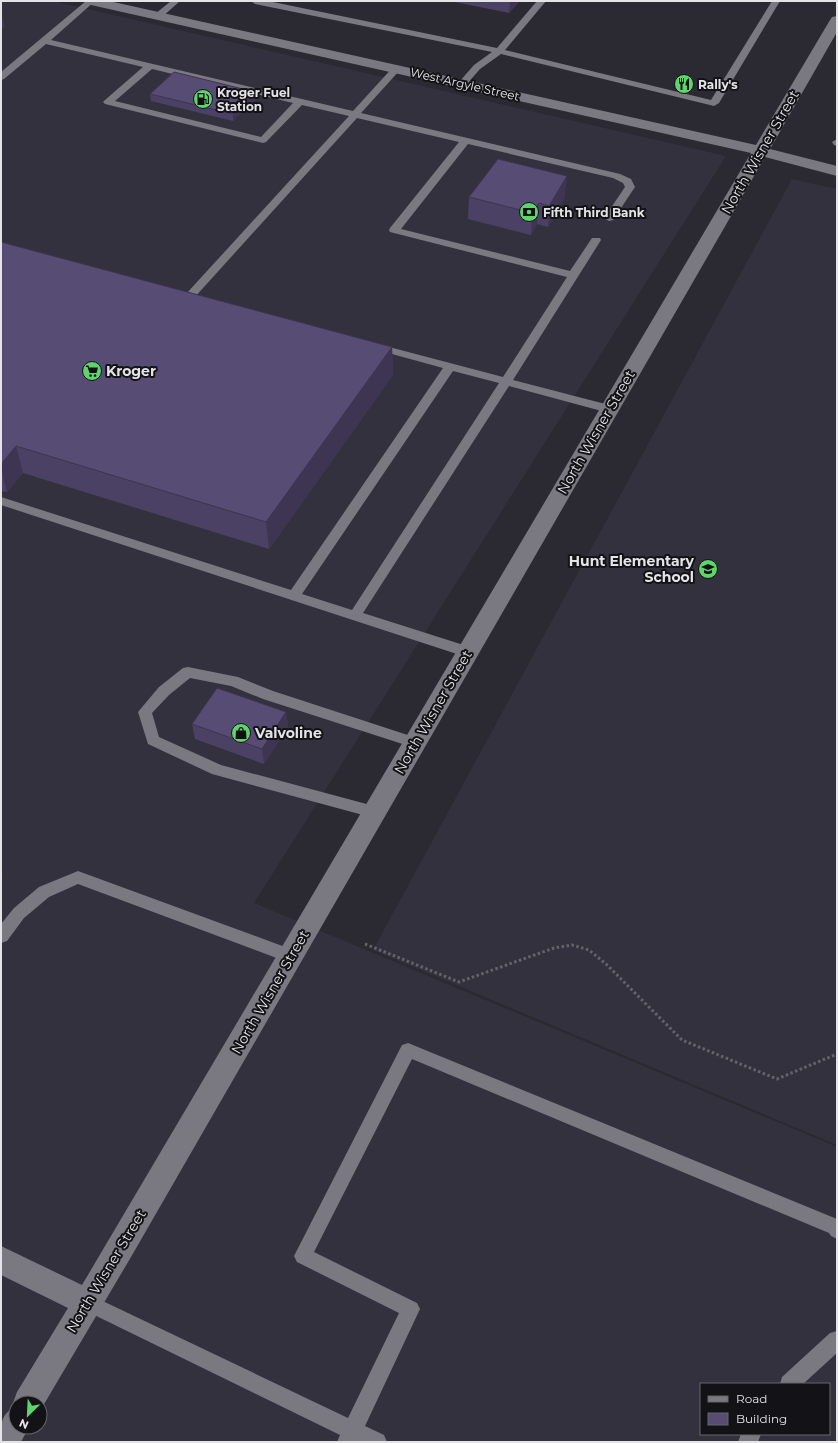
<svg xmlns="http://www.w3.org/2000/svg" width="838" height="1443" font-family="Montserrat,sans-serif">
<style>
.built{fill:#34313e;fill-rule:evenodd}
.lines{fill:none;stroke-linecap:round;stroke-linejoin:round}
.path{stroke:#64636a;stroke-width:3;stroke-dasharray:2.5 2.5;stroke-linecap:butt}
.service{fill:#7a7881;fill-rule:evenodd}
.tertiary{fill:#7a7881;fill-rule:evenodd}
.wall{fill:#4b4164}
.shaded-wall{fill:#3d3551}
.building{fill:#574c74;stroke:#3d3551}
.labels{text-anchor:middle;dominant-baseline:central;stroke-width:4;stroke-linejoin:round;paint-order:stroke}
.far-street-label{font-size:12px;fill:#e4e3e8;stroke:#131216}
.far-poi-label{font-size:12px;font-weight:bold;fill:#e4e3e8;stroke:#131216;text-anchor:start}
.street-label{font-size:14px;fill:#e4e3e8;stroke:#131216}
.poi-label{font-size:14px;font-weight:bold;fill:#e4e3e8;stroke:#131216;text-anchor:start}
</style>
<rect width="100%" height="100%" fill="#2b2931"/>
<path class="built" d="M1 1H53L726 156 254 903 837 1147V1442H1ZM701 1384H829V1434H701ZM16 1403H40V1427H16Z
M792 179 837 189V1145L373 950Z"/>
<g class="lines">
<path class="path" d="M365 944 459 982 554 948 572 945 589 950 606 964 682 1040 777 1079 837 1054"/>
<path class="service" d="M86 1H95L51 40 353 111 394 66H400L402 68 400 70 361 113 620 174 631 179 635 187 613 220 609 221 604 218 625 187 623 183 613 178 468 144 401 229 570 271 592 238H600L601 240 513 380 613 406 615 409 613 412 609 413 509 386 363 613 473 648 475 652 473 656 468 657 463 656 1 505V497L291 590 443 368 370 348 368 346 370 344 374 343 503 377 567 277 390 232 389 230 390 228 459 142 357 118 194 298H186L185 296 186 294 349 116 302 105 266 142 263 143 105 104 103 102 105 100 143 67 46 44 4 79 1 80V72ZM152 69 293 103 261 137 115 101ZM453 371 499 383 352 610 302 594Z
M171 1H180L161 18H155L154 16 155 14Z
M251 1H268L497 48 537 1H546L505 50 711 100 772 1H780L719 103 714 106 501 54 480 69 466 85 463 86 458 83 460 81 474 65 492 52 255 4Z
M837 139V146L834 145 832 142Z
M188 667 238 677 273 691 420 739 422 743 420 747 415 748 263 699 231 686 190 678 169 695 152 713 159 737 221 765 374 806 379 808 381 812 379 816 374 818 212 774 148 744 138 712 159 687 183 668Z
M78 871 296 951 298 956 296 961 290 963 78 884 49 897 24 918 7 941 1 943V924L14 908 39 887Z
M408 1043 837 1219V1239L831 1236 829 1233 412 1059 314 1252 417 1303 420 1309 365 1426 384 1435 387 1442H337L340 1435 82 1309 79 1303 82 1297 88 1294 348 1418 399 1313 297 1262 294 1256 402 1045Z
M837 1331V1353L803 1384H780L782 1377 830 1333Z
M741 1434H761L758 1442H738Z"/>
<path class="tertiary" d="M84 1H109L756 145 830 20 832 17 837 16V32L770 149 837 166V176L765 157 131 1257 40 1411V1403H16V1427H29L21 1442H1C1 1424 0 1415 15 1407L13 1403 17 1392 68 1308 1 1275V1246L82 1285 751 153 91 5 86 4Z"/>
</g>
<path class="wall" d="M450 1H520L509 13Z
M150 94 256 99 233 121 151 101Z
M469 197H565L548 227 537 224 531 235 468 219Z
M1 242 392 347 393 375 269 549 23 473 7 492 1 491Z
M286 712 288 727 264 764 195 739 192 724Z"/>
<path class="shaded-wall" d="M510 1H520L509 13Z
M1 9 5 27 1 30Z
M255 92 256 99 233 121V114Z
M567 176 565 197 548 227 549 206Z
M539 203 537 224 531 235 532 213Z
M392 347 393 375 269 549 266 522Z
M16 446 23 473 7 492 1 469V464Z
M286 712 288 727 264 764 262 749Z
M1 874 3 879 1 882Z"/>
<path class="building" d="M174 72 255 92 233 114 150 94Z
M498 159 567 176 549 206 539 203 532 213 469 197Z
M1 242 392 347 266 522 16 446 1 464Z
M217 688 286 712 262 749 192 724Z"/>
<defs>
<symbol id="restaurant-disc" viewBox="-11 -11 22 22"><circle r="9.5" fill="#5dd56c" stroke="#131216"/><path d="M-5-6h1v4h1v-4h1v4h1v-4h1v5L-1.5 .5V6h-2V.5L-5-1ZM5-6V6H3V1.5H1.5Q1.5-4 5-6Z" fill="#111"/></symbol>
<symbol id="fuel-disc" viewBox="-11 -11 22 22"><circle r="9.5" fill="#5dd56c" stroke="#131216"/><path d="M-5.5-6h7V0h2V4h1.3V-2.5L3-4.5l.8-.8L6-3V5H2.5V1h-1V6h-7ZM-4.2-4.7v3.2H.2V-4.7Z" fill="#111"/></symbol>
<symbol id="bank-disc" viewBox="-11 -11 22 22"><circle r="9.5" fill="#5dd56c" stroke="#131216"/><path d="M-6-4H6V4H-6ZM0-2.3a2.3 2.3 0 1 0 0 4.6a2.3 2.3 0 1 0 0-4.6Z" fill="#111"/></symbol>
<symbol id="supermarket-disc" viewBox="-11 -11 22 22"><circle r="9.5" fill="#5dd56c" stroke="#131216"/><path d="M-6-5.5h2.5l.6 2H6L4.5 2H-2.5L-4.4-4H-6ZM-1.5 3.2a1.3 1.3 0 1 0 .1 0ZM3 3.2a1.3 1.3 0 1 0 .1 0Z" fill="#111"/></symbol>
<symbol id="school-disc" viewBox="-11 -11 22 22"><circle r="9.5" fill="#5dd56c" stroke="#131216"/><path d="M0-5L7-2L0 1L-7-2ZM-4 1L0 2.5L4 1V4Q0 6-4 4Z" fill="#111"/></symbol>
<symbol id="shop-disc" viewBox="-11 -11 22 22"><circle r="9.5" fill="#5dd56c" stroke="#131216"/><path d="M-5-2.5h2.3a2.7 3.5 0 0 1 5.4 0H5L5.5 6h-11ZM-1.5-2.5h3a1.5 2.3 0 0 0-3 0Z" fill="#111"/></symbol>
</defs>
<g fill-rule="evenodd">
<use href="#restaurant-disc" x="673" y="73" width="22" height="22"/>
<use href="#fuel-disc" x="192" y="88" width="22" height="22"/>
<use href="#bank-disc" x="518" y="201" width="22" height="22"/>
<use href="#supermarket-disc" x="81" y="360" width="22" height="22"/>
<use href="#school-disc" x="697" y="558" width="22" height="22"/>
<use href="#shop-disc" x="230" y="722" width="22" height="22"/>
</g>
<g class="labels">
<g class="far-street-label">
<text transform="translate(465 84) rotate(13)">West Argyle Street</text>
</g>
<g class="far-poi-label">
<text x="698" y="84">Rally's</text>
<text x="217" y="92">Kroger Fuel<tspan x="217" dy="14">Station</tspan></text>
<text x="543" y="212">Fifth Third Bank</text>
</g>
<g class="street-label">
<text transform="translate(760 152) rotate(-60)">North Wisner Street</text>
<text transform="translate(596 432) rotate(-60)">North Wisner Street</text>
<text transform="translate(433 712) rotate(-60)">North Wisner Street</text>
<text transform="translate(270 992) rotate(-60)">North Wisner Street</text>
<text transform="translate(106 1271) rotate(-59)">North Wisner Street</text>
</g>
<g class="poi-label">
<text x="106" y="371">Kroger</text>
<text x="694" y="561" text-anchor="end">Hunt Elementary<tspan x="694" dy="16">School</tspan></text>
<text x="255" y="733">Valvoline</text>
</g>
</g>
<rect width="838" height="1443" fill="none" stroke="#e4e3e8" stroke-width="4"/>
<rect x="700" y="1383" width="130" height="52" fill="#131216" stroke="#67666a"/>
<rect x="708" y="1396" width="20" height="6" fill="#7a7881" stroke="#67666a"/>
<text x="736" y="1403" font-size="12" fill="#e4e3e8">Road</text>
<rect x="708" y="1413" width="20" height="12" fill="#574c74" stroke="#67666a"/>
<text x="736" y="1423" font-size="12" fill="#e4e3e8">Building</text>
<g transform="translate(28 1415) rotate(204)"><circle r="19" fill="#131216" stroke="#67666a"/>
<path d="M0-3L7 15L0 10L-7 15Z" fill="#5dd56c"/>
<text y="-6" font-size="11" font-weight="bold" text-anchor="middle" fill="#e4e3e8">N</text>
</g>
</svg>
